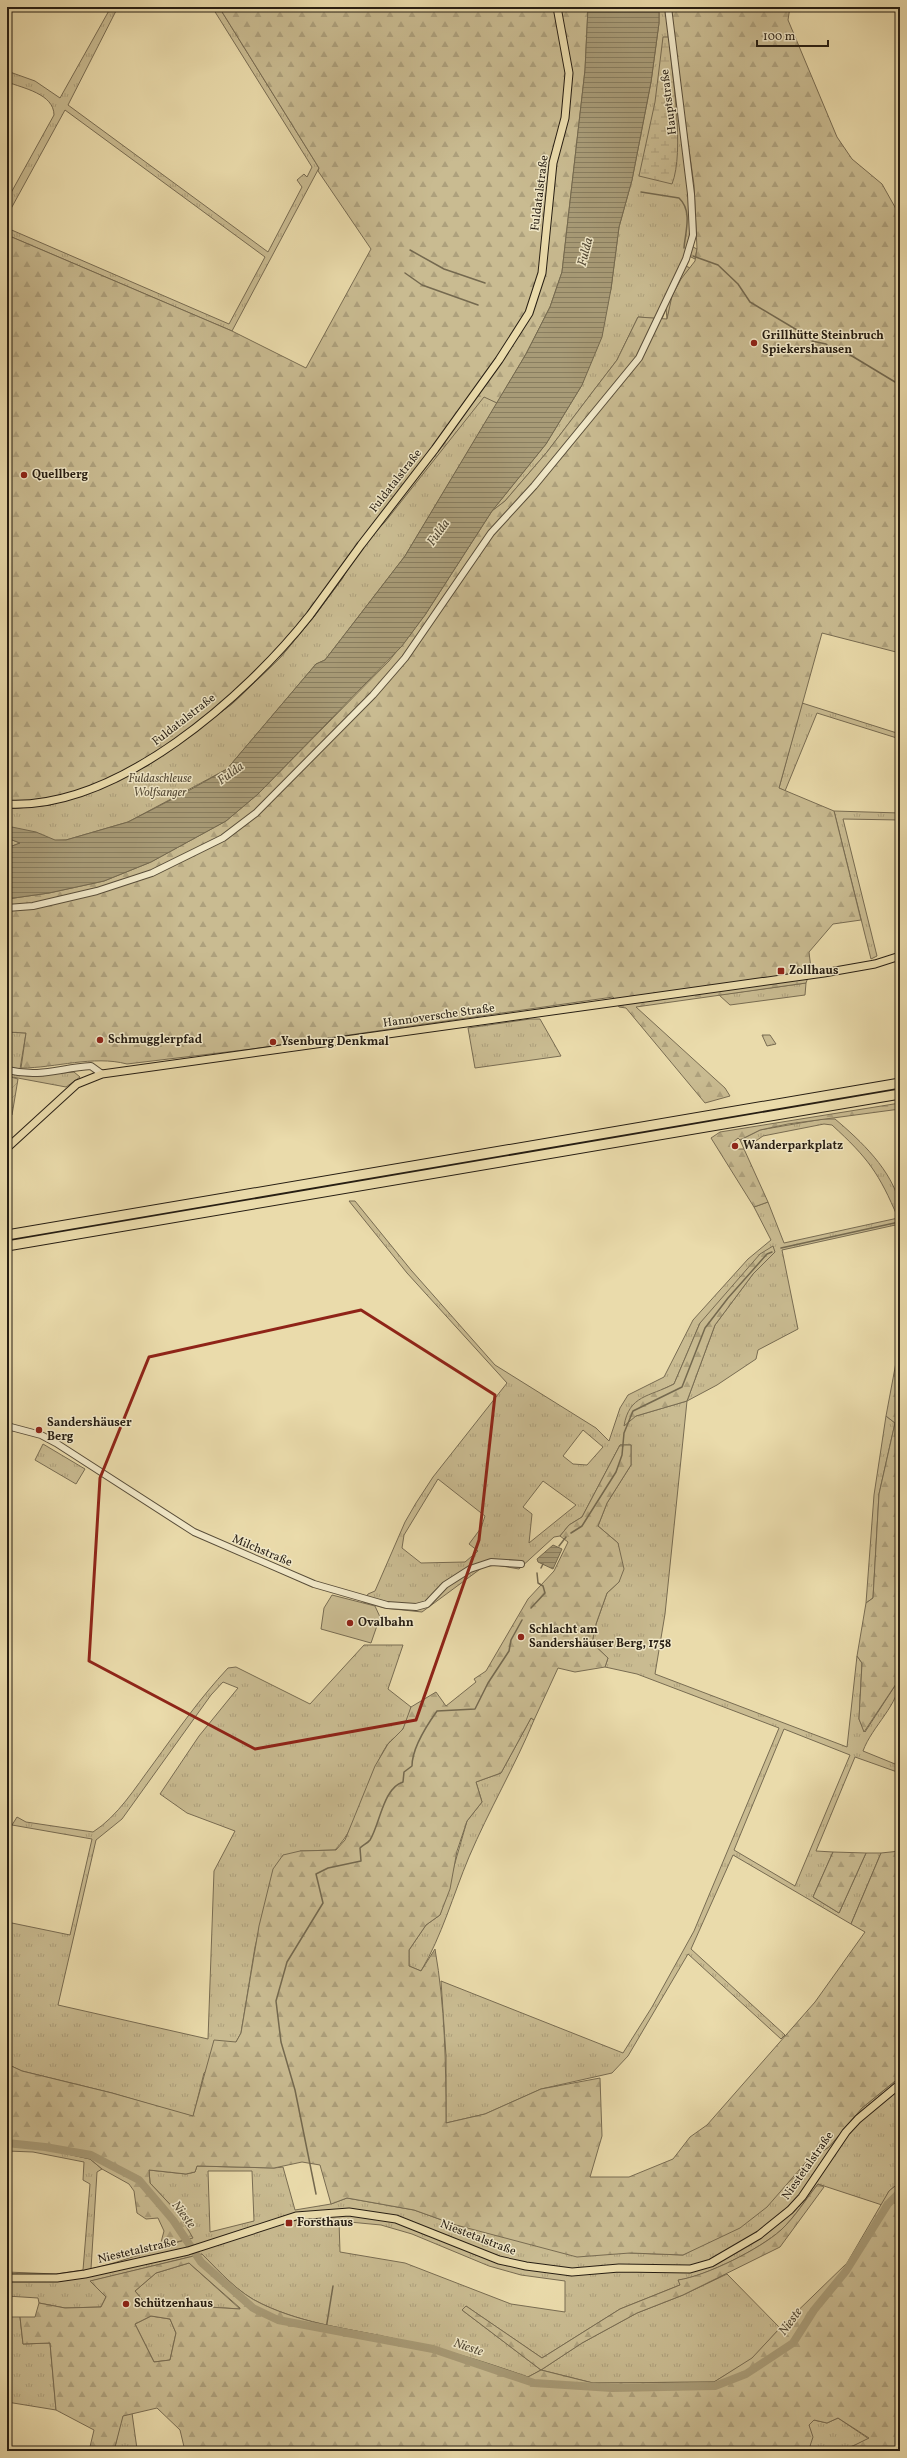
<svg xmlns="http://www.w3.org/2000/svg" width="907" height="2458" font-family="Vollkorn,serif">
<style>
.grass{fill:url(#grass-tufts);stroke:#786c52;fill-rule:evenodd}
.forest{fill:url(#forest-firs);stroke:#786c52;fill-rule:evenodd}
.wetland{fill:url(#wetland-marsh);stroke:#786c52}
.garden{fill:url(#garden-furrows);stroke:#786c52}
.pitch{fill:#c9bb91;stroke:#786c52}
.water{fill:url(#water-rules);stroke:#74694f}
.lines{fill:none;stroke-linecap:round;stroke-linejoin:round}
.stream{stroke:#74694f;stroke-width:1.5}
.river{stroke:#a89b77;stroke-width:8}
.minor-casing{stroke:#584d39;stroke-width:8}
.major-casing{stroke:#271e13;stroke-width:9}
.highway-casing{stroke:#271e13;stroke-width:11}
.minor{stroke:#f1e8c8;stroke-width:6}
.major{stroke:#eadbab;stroke-width:7}
.highway{stroke:#eadbab;stroke-width:9}
.marked{fill:none;stroke:#8f2418;stroke-width:3;stroke-linejoin:round}
.poi-dot{fill:#8f2418;stroke:#f1e8c8;stroke-width:1.5}
.labels{text-anchor:middle;dominant-baseline:central;stroke-width:3;stroke-linejoin:round;paint-order:stroke}
.street-label{font-size:12px;fill:#271e13;stroke:#f1e8c8}
.poi-label{font-size:12px;font-weight:bold;fill:#271e13;stroke:#f1e8c8;text-anchor:start}
.park-label{font-size:12px;font-style:italic;fill:#584d39;stroke:#f1e8c8}
.water-label{font-size:13px;font-style:italic;fill:#544a36;stroke:#f1e8c8}
</style>
<defs>
<pattern id="grass-tufts" width="24" height="20" patternUnits="userSpaceOnUse"><rect width="24" height="20" fill="#c9bb91"/><path d="M3 7l-1-3M5 7V3M7 7l1-3M15 17l-1-3M17 17v-4M19 17l1-3" fill="none" stroke="#ada07c"/></pattern>
<pattern id="forest-firs" width="22" height="20" patternUnits="userSpaceOnUse"><rect width="22" height="20" fill="#c9bb91"/><path d="M5 1l3.5 6h-7zM16 11l3.5 6h-7z" fill="#ada07c"/></pattern>
<pattern id="wetland-marsh" width="20" height="14" patternUnits="userSpaceOnUse"><rect width="20" height="14" fill="#c9bb91"/><path d="M1 5h8M5 5V1M11 12h8M15 12V8" fill="none" stroke="#ada07c"/></pattern>
<pattern id="garden-furrows" width="10" height="10" patternUnits="userSpaceOnUse"><rect width="10" height="10" fill="#c9bb91"/><path d="M-1 1l2-2M0 10L10 0M9 11l2-2" fill="none" stroke="#ada07c"/></pattern>
<pattern id="water-rules" width="6" height="5" patternUnits="userSpaceOnUse"><rect width="6" height="5" fill="#a89b77"/><path d="M0 2.5h6" fill="none" stroke="#897e60"/></pattern>
</defs>
<rect width="100%" height="100%" fill="#eadbab"/>
<filter id="stains"><feTurbulence type="fractalNoise" baseFrequency=".005" numOctaves="4"/><feColorMatrix values="0 0 0 0 .2 0 0 0 0 .09 0 0 0 0 .02 0 0 0 .5 -.17"/></filter>
<radialGradient id="worn" r=".72"><stop offset=".6" stop-color="#630" stop-opacity="0"/><stop offset="1" stop-color="#630" stop-opacity=".3"/></radialGradient>
<path class="grass" d="M111 7H118L68 105 268 252 302 187 297 180 304 174 307 177 312 167 212 7H219L319 168 232 331 7 235V228L229 324 265 257 65 110 7 216V200L54 115C54 94 23 88 7 82V71L35 81 60 98Z
M659 7H672L667 21 685 160 693 247 697 249 695 259 685 254 671 290 686 266 690 268C677 284 672 299 667 319L666 309 662 319 638 317 617 360 594 390 547 452 505 501 492 511 546 444 582 385 611 289 619 227 632 180 651 82 659 23Z
M484 396 497 403 405 556 325 660 316 664 227 769 128 822 66 840 20 842 7 846V809L50 805 95 789 147 766 232 704 280 658 313 618 342 579 359 549 385 521Z
M802 703 900 734V739L817 713 785 791 779 788Z
M834 811 900 813V820L843 819 877 956 871 959Z
M806 983 805 995 730 1005 719 995Z
M530 1019H540L561 1056 475 1068 468 1028Z
M7 1032 26 1033 20 1069 7 1067V1050L11 1043 7 1041Z
M762 1035H770L776 1044 767 1046Z
M74 1072 80 1077 66 1087 7 1076V1073L28 1076Z
M823 1119H835C861 1141 892 1170 900 1205 901 1211 900 1218 900 1224L782 1250 798 1329 758 1350 756 1359 717 1385 687 1401 665 1614 655 1674 847 1747 857 1656 862 1663 859 1719 865 1732 900 1678C900 1704 872 1726 863 1751L900 1766V1773L855 1757 816 1851 833 1852 813 1897 839 1913 866 1853H881L851 1924 733 1855 691 1949 785 2035 781 2039 688 1954 628 2056 612 2073 541 2089 485 2114 446 2123V2056L441 1981 623 2053 652 2007 694 1931 779 1728 637 1674 605 1667 608 1658 592 1643 596 1624 607 1593 619 1582 618 1543 598 1526 607 1503 631 1465V1445H620L582 1517 569 1525 560 1536 554 1537 519 1569 496 1565 483 1567 422 1612 384 1608 363 1602 368 1594 375 1591 405 1522 416 1503 433 1477 507 1383 407 1273 349 1201H355L411 1270 495 1365 596 1428 609 1441 620 1408 628 1395 664 1377 693 1320 748 1259 771 1240 754 1207 768 1202 784 1243 898 1218C879 1173 868 1158 832 1125L824 1124 763 1136 744 1149 740 1140 760 1130ZM775 1252 753 1274 715 1325 687 1401 636 1416 661 1390 674 1384 700 1323ZM583 1430 603 1447 587 1465 573 1464 563 1456ZM438 1479 485 1516 481 1528 469 1544 478 1551 465 1562 421 1563 402 1548 404 1535ZM543 1481 576 1505 529 1543 532 1514 523 1507ZM784 1729 850 1755 795 1886 734 1850Z
M886 1416 895 1423 879 1494 873 1598 866 1603 874 1495Z
M43 1444 85 1469 76 1484 35 1460Z
M364 1645H403L388 1689 411 1707C409 1715 407 1724 402 1730 398 1736 391 1739 387 1745 366 1778 362 1822 335 1850L300 1851 268 1895 255 1947 241 2033 236 2042 204 2073 193 2117 112 2093 22 2071 7 2064V1922L70 1935 92 1839 12 1825 17 1817 26 1822 93 1832C118 1816 135 1788 153 1764 177 1731 200 1698 228 1668L236 1667 310 1704ZM223 1682 238 1688 199 1736 160 1794 187 1813 235 1831 214 1871 208 2039 58 2005 96 1840 122 1819 211 1695Z
M531 1718 534 1720C515 1766 489 1810 469 1857 453 1895 442 1936 421 1971L409 1966V1950L426 1925 440 1915 467 1821 482 1802 476 1782 501 1773Z
M900 2077V2182L889 2191 882 2205 818 2184C806 2199 795 2217 781 2230 760 2249 706 2276 679 2280L680 2285 620 2309 542 2358 466 2306 462 2310 541 2370 582 2343 637 2313 683 2295 727 2274 780 2328 752 2359 714 2382 593 2383 541 2370 528 2377C486 2362 444 2349 400 2340 353 2329 306 2325 262 2304 238 2293 221 2273 202 2254L91 2281 106 2297 101 2307 65 2308 39 2303 38 2298 7 2296V2272L56 2274 83 2270 90 2184 83 2180 84 2162 33 2152 7 2151V2146L45 2149 90 2159 102 2169 97 2172 91 2269C126 2261 158 2247 192 2238L179 2214 150 2183 149 2170 186 2174 195 2172 197 2166 274 2168 283 2167 295 2210 331 2204 347 2198 414 2210 456 2225 630 2253 683 2255 710 2241 795 2177 807 2161 829 2147 862 2108ZM208 2171H252L254 2221 210 2232ZM339 2221 381 2225 412 2234 489 2266 521 2275 565 2281V2312L511 2304 405 2263 340 2252Z
M189 2263 240 2309 145 2303 135 2291 156 2273Z
M151 2316 170 2319 176 2333 170 2360 154 2362 135 2324Z
M7 2317H20L23 2344 50 2343 56 2410 7 2402Z
M132 2413 137 2449 116 2451 115 2447 122 2416Z
M838 2418 869 2439C851 2447 828 2458 810 2446L809 2425 814 2420 827 2423Z"/>
<path class="forest" d="M219 7H588L585 70 562 272 550 307 526 354 497 403 484 397 385 522 359 549 342 579 313 618 280 658 232 704 147 766 95 789 50 805 7 809V235L232 331 306 368 371 249 318 171 319 168Z
M672 7H790L788 20 837 137 852 159 882 184 900 216V653L822 633 779 788 834 811 861 920 833 924 809 952 811 969 806 983 636 1007 725 1088 730 1096 705 1103 626 1008 619 1007 613 997 252 1049 127 1064C93 1055 56 1068 21 1068L26 1033 7 1032V899L49 893 104 881 151 862 226 821 258 794 389 661 425 615 492 511 505 501 547 452 594 390 617 360 638 317 667 319 672 296 681 279 695 261 697 249 694 185 670 15Z
M7 838 20 843 7 848Z
M900 1103V1109L788 1124 760 1130 740 1140 738 1138 731 1144 735 1149H744L768 1202 754 1207 711 1138 720 1132Z
M773 1246 775 1252 753 1274 715 1325 687 1401 636 1416 624 1426C629 1395 649 1397 674 1384L700 1323 760 1254Z
M900 1341V1678L864 1732 859 1719 862 1663 857 1656 866 1603 873 1598 879 1494 895 1423 886 1416Z
M620 1445H631V1465L607 1503 598 1526 618 1543 624 1569 619 1582 607 1593 596 1624 592 1643 608 1658 605 1667 575 1672 558 1668 534 1720 531 1718 501 1773 476 1782 482 1802 467 1821 457 1851 450 1889 440 1915 426 1925 409 1950V1966L421 1971 435 1949C445 2006 446 2064 446 2123L485 2114 541 2089 600 2078 602 2136 590 2177H629L673 2159 690 2137 707 2125 815 2002 865 1932 851 1924 881 1853 900 1851V2077L862 2108 829 2147 807 2161 767 2207 740 2228 683 2255 630 2253 577 2257 456 2225 414 2210 347 2198 331 2204 320 2165 302 2162 274 2168 197 2166 195 2172 186 2174 149 2170 150 2183 179 2214 193 2238 160 2246 164 2231 158 2218 146 2219 137 2213 134 2191 129 2184 102 2169 90 2159 45 2149 7 2146V2064L22 2071 112 2093 193 2116 214 2040 236 2042 241 2033 259 1926 273 1869 283 1855 300 1851 336 1850 345 1840 375 1766 388 1744 403 1729 411 1707 436 1692 446 1706 476 1682 474 1679 486 1671 528 1599 554 1571 568 1542 560 1536 569 1525 582 1517Z
M833 1852 866 1853 839 1913 813 1897Z
M900 2182V2197L894 2203H900V2451H843L869 2438 838 2418 827 2423 814 2420 809 2425 813 2437 810 2446 816 2451H185L180 2430 157 2408 123 2416 115 2447 116 2451H89L94 2430 56 2410 50 2343 23 2344 20 2317H35L39 2303 65 2308 101 2307 106 2297 90 2281 202 2254C221 2273 238 2293 262 2304 306 2325 353 2329 400 2340 444 2349 486 2363 528 2377L541 2370 462 2310 466 2306 542 2358 620 2309 680 2285 678 2280C706 2276 760 2249 781 2230 795 2217 806 2199 818 2184L824 2187 780 2247 683 2295 637 2313 582 2343 541 2370 593 2383 714 2382 752 2358 780 2328 847 2263 889 2191ZM189 2263 240 2308V2309L145 2303 135 2291 156 2273ZM151 2316 170 2319 176 2333 170 2360 154 2362 135 2324Z"/>
<path class="wetland" d="M663 37H669C672 75 685 151 672 184L639 176 655 102Z"/>
<path class="garden" d="M7 1076 18 1079 12 1115 7 1114Z"/>
<path class="pitch" d="M332 1595 375 1606 380 1617 371 1643 321 1629 324 1608Z"/>
<path class="water" d="M588 7H659V23L651 82 632 180 619 227 611 289 602 337 582 385 546 444 492 511 425 615 402 646 258 794 226 821 151 862 104 881 49 893 7 899V848L20 843 7 838V826L36 832 55 840H66L128 822 188 791 227 769 316 664 325 660 405 556 526 354 550 307 562 272 585 70Z
M553 1545 562 1549 553 1569 538 1562 537 1559Z"/>
<g class="lines">
<path class="stream" d="M641 192 679 198C693 211 685 233 684 248
M410 250 444 269 485 283
M693 256 718 265 738 284 750 302 802 333 812 341 826 344 835 353H847L900 385
M405 273 422 285 478 305
M781 1248 899 1222
M571 1533 582 1526 616 1472 622 1455 624 1433 633 1411 682 1387 705 1328 728 1298 767 1254 772 1252
M559 1546 566 1537
M541 1568 543 1564
M531 1608 545 1593 543 1586 538 1583 537 1573
M316 2194 295 2090 281 2042 276 2001 287 1962 323 1903 316 1874 328 1868 361 1861 360 1848C363 1845 368 1843 370 1840 380 1824 383 1788 403 1782L404 1772 412 1766C412 1749 427 1725 437 1711L475 1709 488 1683 509 1651 511 1640 522 1620
M326 2329 333 2286"/>
<path class="river" d="M7 2143 45 2147 91 2155 139 2180 173 2220 201 2262 253 2308 278 2320 433 2349 534 2383 612 2388 715 2386 746 2374 793 2343 814 2310 846 2271 888 2204 900 2192"/>
<defs>
<path id="minor" d="M7 908 33 906 97 891 152 873 223 838 256 813 373 695 405 658 491 533 534 486 639 358 686 259 693 235 691 194 668 7
M7 1070C42 1078 59 1068 91 1066L102 1074
M7 1426 41 1435 56 1443 194 1532 314 1584 387 1605 416 1607 427 1604 445 1585 470 1569 491 1562 521 1564"/>
<path id="major" d="M7 804C118 810 246 696 310 615L361 545 435 449 499 360 529 313 542 273 553 163 565 118 569 73 557 7
M7 1148 77 1084 102 1074 824 973 875 964 900 956
M7 2278H57L85 2274 188 2251 296 2216 349 2212 396 2219 499 2260 526 2266 572 2272 619 2268 690 2269 711 2263 759 2235 790 2210 802 2197 846 2132 858 2119 900 2084"/>
<path id="highway" d="M7 1235 900 1083
M7 1246 900 1094"/>
</defs>
<use href="#minor" class="minor-casing"/>
<use href="#major" class="major-casing"/>
<use href="#highway" class="highway-casing"/>
<use href="#minor" class="minor"/>
<use href="#major" class="major"/>
<use href="#highway" class="highway"/>
</g>
<path class="marked" d="M361 1310 495 1395 479 1540 416 1720 255 1749 89 1661 100 1478 149 1357Z"/>
<g class="poi-dot">
<circle cx="754" cy="343" r="4"/>
<circle cx="24" cy="475" r="4"/>
<rect x="777" y="967" width="8" height="8" rx="2"/>
<circle cx="100" cy="1040" r="4"/>
<circle cx="273" cy="1042" r="4"/>
<circle cx="735" cy="1146" r="4"/>
<circle cx="39" cy="1430" r="4"/>
<circle cx="350" cy="1623" r="4"/>
<circle cx="521" cy="1637" r="4"/>
<rect x="285" y="2219" width="8" height="8" rx="2"/>
<circle cx="126" cy="2304" r="4"/>
</g>
<g class="labels">
<g class="street-label">
<text transform="translate(669 102) rotate(-97)">Hauptstraße</text>
<text transform="translate(540 193) rotate(-83)">Fuldatalstraße</text>
<text transform="translate(396 481) rotate(-52)">Fuldatalstraße</text>
<text transform="translate(184 720) rotate(-38)">Fuldatalstraße</text>
<text transform="translate(439 1016) rotate(-8)">Hannoversche Straße</text>
<text transform="translate(262 1551) rotate(23)">Milchstraße</text>
<text transform="translate(808 2166) rotate(-55)">Niestetalstraße</text>
<text transform="translate(478 2238) rotate(21)">Niestetalstraße</text>
<text transform="translate(137 2251) rotate(-13)">Niestetalstraße</text>
</g>
<g class="poi-label">
<text x="762" y="336">Grillhütte Steinbruch<tspan x="762" dy="14">Spiekershausen</tspan></text>
<text x="32" y="475">Quellberg</text>
<text x="789" y="971">Zollhaus</text>
<text x="108" y="1040">Schmugglerpfad</text>
<text x="281" y="1042">Ysenburg Denkmal</text>
<text x="743" y="1146">Wanderparkplatz</text>
<text x="47" y="1423">Sandershäuser<tspan x="47" dy="14">Berg</tspan></text>
<text x="358" y="1623">Ovalbahn</text>
<text x="529" y="1630">Schlacht am<tspan x="529" dy="14">Sandershäuser Berg, 1758</tspan></text>
<text x="297" y="2223">Forsthaus</text>
<text x="134" y="2304">Schützenhaus</text>
</g>
<g class="park-label">
<text x="160" y="779">Fuldaschleuse<tspan x="160" dy="14">Wolfsanger</tspan></text>
</g>
<g class="water-label">
<text transform="translate(586 252) rotate(-75)">Fulda</text>
<text transform="translate(439 533) rotate(-54)">Fulda</text>
<text transform="translate(231 774) rotate(-36)">Fulda</text>
<text transform="translate(183 2215) rotate(53)">Nieste</text>
<text transform="translate(791 2322) rotate(-54)">Nieste</text>
<text transform="translate(468 2348) rotate(19)">Nieste</text>
</g>
</g>
<rect width="907" height="2458" fill="none" stroke="#eadbab" stroke-width="24"/>
<rect x="8" y="8" width="891" height="2442" fill="none" stroke="#271e13" stroke-width="2"/>
<rect x="12" y="12" width="883" height="2434" fill="none" stroke="#271e13"/>
<path d="M757 40v6h71v-6" fill="none" stroke="#271e13" stroke-width="2"/>
<text x="763" y="40" font-size="12" fill="#271e13" stroke="#f1e8c8" stroke-width="3" paint-order="stroke">100 m</text>
<rect width="100%" height="100%" filter="url(#stains)"/>
<rect width="100%" height="100%" fill="url(#worn)"/>
</svg>
